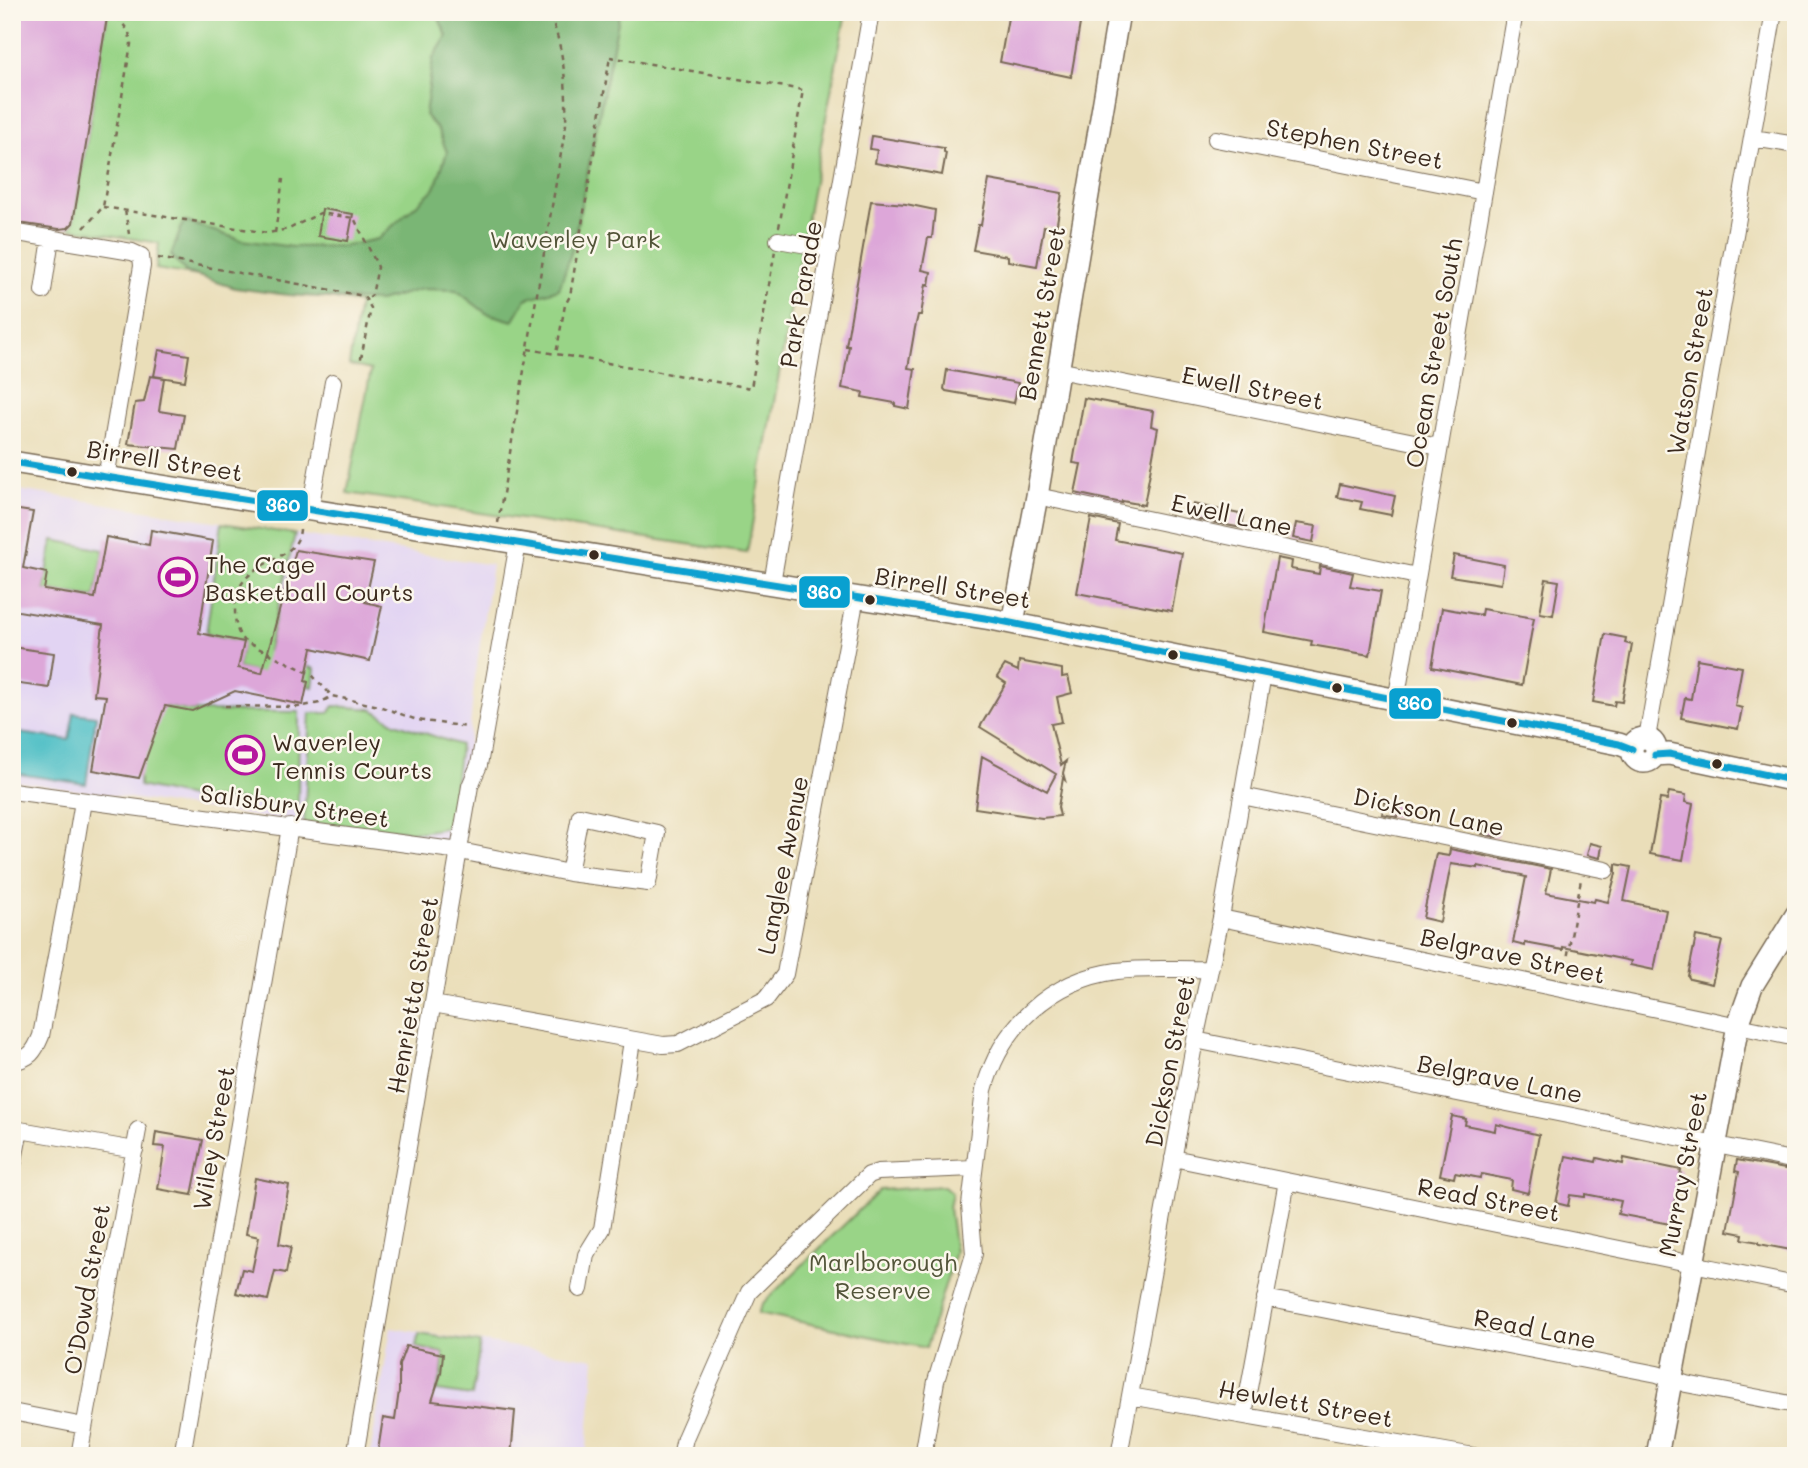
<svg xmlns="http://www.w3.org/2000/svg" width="1808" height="1468" font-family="Mali,sans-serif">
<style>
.built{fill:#e2d4f3}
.green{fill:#99d487;stroke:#6a7f52;stroke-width:2}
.forest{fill:#7ab674;stroke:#5a7049;stroke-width:2}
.water{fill:#50bfc6;stroke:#467472;stroke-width:2}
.building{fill:#dda7d9}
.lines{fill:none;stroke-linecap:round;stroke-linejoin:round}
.minor-casing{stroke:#786954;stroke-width:18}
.major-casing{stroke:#786954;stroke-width:24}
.path{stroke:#786954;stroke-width:2.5;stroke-dasharray:5 5;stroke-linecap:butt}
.minor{stroke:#fff;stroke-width:16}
.major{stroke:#fff;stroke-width:21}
.bus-1-casing{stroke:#fbf7ec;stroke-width:12}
.bus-1{stroke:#09a0d0;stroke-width:7}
.bus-dot{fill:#3b2a1e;stroke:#fbf7ec;stroke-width:2.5}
.labels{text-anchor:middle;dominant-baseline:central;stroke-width:5;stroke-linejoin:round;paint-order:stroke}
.street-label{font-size:24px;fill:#3b2a1e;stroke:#fbf7ec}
.park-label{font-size:24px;fill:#525438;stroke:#fbf7ec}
.poi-label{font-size:24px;fill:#3b2a1e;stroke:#fbf7ec;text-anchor:start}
.line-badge{stroke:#fbf7ec;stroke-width:2.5}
.badge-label{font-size:19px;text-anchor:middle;font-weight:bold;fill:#fff}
</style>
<rect width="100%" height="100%" fill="#fbf7ec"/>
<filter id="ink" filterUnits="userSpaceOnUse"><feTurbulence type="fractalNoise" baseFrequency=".0143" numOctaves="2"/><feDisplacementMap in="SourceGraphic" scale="14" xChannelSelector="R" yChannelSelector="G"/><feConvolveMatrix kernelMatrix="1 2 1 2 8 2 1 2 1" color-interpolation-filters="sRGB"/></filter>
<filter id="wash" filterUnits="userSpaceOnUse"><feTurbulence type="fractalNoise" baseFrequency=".00686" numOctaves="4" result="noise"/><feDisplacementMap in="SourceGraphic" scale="28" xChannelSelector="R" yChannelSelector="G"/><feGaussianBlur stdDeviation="1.57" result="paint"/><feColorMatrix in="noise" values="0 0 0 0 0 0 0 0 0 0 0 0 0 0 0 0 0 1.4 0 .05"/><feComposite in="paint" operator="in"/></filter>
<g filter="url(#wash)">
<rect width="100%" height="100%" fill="#eadeb9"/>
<path class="built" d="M12 489 492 565 474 684 459 846 12 781Z
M391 1328 595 1359 586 1456H370Z"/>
<path class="green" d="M108 12H846L802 245 747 553 347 493 371 370 349 365 359 303 156 269 159 243 68 228 73 223Z
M222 523 295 534 268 651 315 669 313 687 238 668 243 642 206 634Z
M53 540 104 550 95 598 44 590Z
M165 706 192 711 299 712 298 803 190 797 139 786 140 710Z
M334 706 372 709 395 723 460 745 450 827 422 832 304 823 310 713H329Z
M944 1186 952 1193 949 1208 955 1252 926 1348 758 1313 762 1304 880 1190Z
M419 1334 480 1343 472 1396 437 1391 442 1373 443 1353 416 1347Z"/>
<path class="forest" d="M436 12H620L572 250 559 289 526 299 513 321 486 313 456 290 422 289 379 301 288 295 235 288 186 272 171 255 184 221 241 240 293 247 345 246 378 239 435 188 447 152 438 130 425 115 433 58 447 36Z"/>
<path class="water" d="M74 713 96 716 86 784 12 773V732L69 740Z"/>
<g id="blocks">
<path class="building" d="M12 12H108L73 223 68 228 59 229 12 222Z
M1009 12H1082L1071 77 1000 62Z
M872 136 944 148V152L946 153 942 175 875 163 877 150 870 149Z
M989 180 1062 193 1056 229 1044 226 1037 266 1008 261V256L973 250 978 225H981Z
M871 201 906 204 935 210 932 238H928L922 270 931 272 929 285 926 284 921 315H918L915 328 908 368 915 369 909 409 895 406V403L862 397 863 392 842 388 849 346H846Z
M322 209 353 214 348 241 318 236Z
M159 350 189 355 185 381 154 376Z
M947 370 1018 383 1014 403 946 391 944 389Z
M150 376 164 378 159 411 184 415 178 449 128 444 135 403 144 402Z
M1084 398 1153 411 1151 426 1158 428 1144 505 1122 501V503L1075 493 1081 464 1073 463Z
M1340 484 1395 496 1391 515 1360 509 1362 502 1337 497Z
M1193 504 1244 515 1242 528 1190 518Z
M12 509 33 512 23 568 47 573 44 590 95 598 106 537 149 545 151 530 213 541 199 633 244 642 238 668 262 673 296 550 374 562 365 602 382 606 370 661 312 648 305 681 308 682 303 705 235 691 192 711 165 706 139 778 93 770 106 696 94 695 103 625 12 610Z
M1091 518 1118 524 1115 540 1182 553 1172 611 1077 593Z
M1296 523 1316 526 1313 542 1293 538Z
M1454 555 1504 565 1501 584 1450 576Z
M1277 558 1292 561 1291 569 1319 574 1320 566 1353 573 1350 586 1381 591 1370 655 1311 645 1312 641 1264 632Z
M1546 579 1559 581 1553 615 1540 613Z
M1442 608 1481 615 1482 609 1534 618 1522 685 1432 667Z
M1605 634 1626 638 1625 643 1632 645 1622 702 1615 701 1614 706 1593 702Z
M12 647 54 653 49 688 12 683Z
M1697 659 1742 667 1735 706 1742 708 1738 729 1681 718 1685 698 1691 699Z
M1019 661 1062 669V677L1068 676 1072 693 1057 697 1062 722 1051 724 1061 765 1066 761 1063 773 1065 780 1063 778 1058 807 1060 816 1042 818 975 808 982 756 1047 791 1056 774 980 727 1006 683 997 677 1005 665 1018 671Z
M1669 792 1686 795 1685 802 1693 804 1683 860 1650 854 1660 799 1667 800Z
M1385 802 1400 805 1397 817 1382 814Z
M1485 823 1500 826 1497 837 1482 834Z
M1590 843 1602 846 1600 858 1587 855Z
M1450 849 1551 869 1546 893 1594 902 1595 899 1608 902 1616 873V864L1631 867 1624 901 1666 910 1654 970 1630 965 1631 961 1563 947V950L1525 943V946L1513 943 1526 877 1521 876 1522 875 1478 866V868L1451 864 1440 922 1423 918 1436 854 1449 856Z
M1696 936 1722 941 1712 984 1690 979 1688 976Z
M1452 1116 1466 1119 1465 1125 1495 1131 1496 1124 1539 1135 1528 1193 1511 1189 1512 1180 1481 1174 1480 1178 1455 1173 1454 1178 1440 1175Z
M156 1132 203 1140 192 1195 158 1189 165 1147 154 1146Z
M1566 1156 1596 1162 1597 1158 1623 1164 1624 1158 1681 1170 1670 1224 1618 1214 1621 1201 1585 1194V1197L1570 1195 1568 1206 1556 1203Z
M1737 1160 1796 1171V1251L1759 1244V1242L1742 1239 1743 1234 1728 1231 1739 1172 1735 1171Z
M255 1178 289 1185 279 1244 291 1247 286 1273 275 1271 268 1300 236 1293 242 1269 252 1271 259 1237 246 1234Z
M406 1346 443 1354 441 1373 432 1401 515 1411 511 1456H380L381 1452 378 1451 383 1418 395 1420 399 1391V1365Z"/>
</g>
</g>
<g filter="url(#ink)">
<use href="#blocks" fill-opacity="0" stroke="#786954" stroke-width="2"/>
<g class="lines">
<defs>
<path id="minor" d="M1753 138 1796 145
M1216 139 1484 192
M12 232 132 252 141 256 142 266 106 478
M778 240 831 249
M43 291 51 238
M1058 370 1439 447
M1037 496 1417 576
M310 510 333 382
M772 583 871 12
M1396 701 1515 12
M1647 738 1774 12
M12 791 460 851 569 873 648 883 657 833 580 816 569 873
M1242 796 1606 870
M1221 918 1796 1038
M433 1004 663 1045 678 1044 766 999 785 974 856 597
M1195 1040 1796 1161
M12 1062C30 1058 34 1053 41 1036L67 898 83 801
M1173 1158 1796 1285
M12 1170 20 1130 135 1150
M580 1289 586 1255 602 1229 632 1041
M1265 1298 1657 1374 1686 1384 1796 1405
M1130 1396 1474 1456
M12 1412 84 1426
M1244 1415 1287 1181
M79 1456 138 1130
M182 1456 290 827
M355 1456 470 786 479 765 518 543
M681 1456 685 1438 749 1292 869 1175 878 1172 973 1168
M923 1456 936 1381 974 1254 970 1205 984 1090C1001 1026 1051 980 1117 971 1148 967 1179 970 1210 969
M1119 1456 1195 1040 1221 918 1263 674"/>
<path id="major" d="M12 462 991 619 1619 744 1632 749
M1013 623 1037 496 1119 12
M1632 750a12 12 0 1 1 24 0a12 12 0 1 1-24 0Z
M1655 755 1669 754 1796 781
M1657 1456 1738 1025 1752 986 1796 915"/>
</defs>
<use href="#minor" class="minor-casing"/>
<use href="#major" class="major-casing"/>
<path class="path" d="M610 57 803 90 751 388 556 354 565 305 570 296Z
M103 207 268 233 289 229 320 213 354 218 378 267 372 295 367 299
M125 210 129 234
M84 228 103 207 131 44 129 32 114 12
M275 233 283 179
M158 258 364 296 371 308 360 363
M528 349 556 354
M498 523 566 124C567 86 564 48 549 12
M300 529C298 567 235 555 235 610 235 621 236 632 244 641L311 674 332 696
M225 706 298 707 320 703 332 696 379 706 417 720 468 727
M1566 965 1581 879"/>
<use href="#minor" class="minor"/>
<use href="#major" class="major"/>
<defs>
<path id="bus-1" d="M12 462 991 619 1619 744 1632 749
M1655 755 1669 754 1796 781"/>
</defs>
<use href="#bus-1" class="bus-1-casing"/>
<use href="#bus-1" class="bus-1"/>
</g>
</g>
<defs>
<symbol id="stadium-ring" viewBox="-11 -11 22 22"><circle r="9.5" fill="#fbf7ec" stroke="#b5179e" stroke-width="1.5"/><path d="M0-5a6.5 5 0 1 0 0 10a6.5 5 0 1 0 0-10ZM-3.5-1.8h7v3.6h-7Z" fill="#b5179e"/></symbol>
</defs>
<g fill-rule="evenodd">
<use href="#stadium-ring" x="156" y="555" width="44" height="44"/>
<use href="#stadium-ring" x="223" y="733" width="44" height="44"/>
</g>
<g class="bus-dot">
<circle cx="72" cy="472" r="6"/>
<circle cx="594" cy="555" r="6"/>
<circle cx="870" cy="600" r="6"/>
<circle cx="1173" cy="655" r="6"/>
<circle cx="1337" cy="688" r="6"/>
<circle cx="1512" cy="723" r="6"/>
<circle cx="1717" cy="764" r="6"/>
</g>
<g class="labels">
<g class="street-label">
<text transform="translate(1355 143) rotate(11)">Stephen Street</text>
<text transform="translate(800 294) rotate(-80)">Park Parade</text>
<text transform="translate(1041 313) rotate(-80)">Bennett Street</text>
<text transform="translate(1433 353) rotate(-80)">Ocean Street South</text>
<text transform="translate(1689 371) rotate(-80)">Watson Street</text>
<text transform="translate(1253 387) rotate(11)">Ewell Street</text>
<text transform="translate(165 460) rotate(9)">Birrell Street</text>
<text transform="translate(1232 514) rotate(12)">Ewell Lane</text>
<text transform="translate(953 587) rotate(9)">Birrell Street</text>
<text transform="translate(295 805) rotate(8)">Salisbury Street</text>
<text transform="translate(1429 811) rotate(12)">Dickson Lane</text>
<text transform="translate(782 865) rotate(-79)">Langlee Avenue</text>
<text transform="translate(1513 955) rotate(12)">Belgrave Street</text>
<text transform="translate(412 995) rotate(-80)">Henrietta Street</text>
<text transform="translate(1169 1061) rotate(-79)">Dickson Street</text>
<text transform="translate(1500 1078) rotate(11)">Belgrave Lane</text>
<text transform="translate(213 1138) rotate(-80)">Wiley Street</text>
<text transform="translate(1682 1174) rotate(-79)">Murray Street</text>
<text transform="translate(1489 1199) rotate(11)">Read Street</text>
<text transform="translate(86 1289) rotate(-80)">O'Dowd Street</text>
<text transform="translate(1535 1328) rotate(11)">Read Lane</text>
<text transform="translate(1306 1403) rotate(10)">Hewlett Street</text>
</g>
<g class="park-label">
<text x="575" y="238">Waverley Park</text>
<text x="883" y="1261">Marlborough<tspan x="883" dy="28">Reserve</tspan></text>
</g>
<g class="poi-label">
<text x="205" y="563">The Cage<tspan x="205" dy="28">Basketball Courts</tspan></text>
<text x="272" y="741">Waverley<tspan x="272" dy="28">Tennis Courts</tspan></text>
</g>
</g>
<g class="line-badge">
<rect x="256" y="489" width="53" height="33" rx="7" fill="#09a0d0"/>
<rect x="798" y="575" width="53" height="34" rx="7" fill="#09a0d0"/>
<rect x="1388" y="687" width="54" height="33" rx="7" fill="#09a0d0"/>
</g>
<g class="badge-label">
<text x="283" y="512">360</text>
<text x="824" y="599">360</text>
<text x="1415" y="710">360</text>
</g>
<rect width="1808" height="1468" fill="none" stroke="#fbf7ec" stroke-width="42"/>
</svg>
